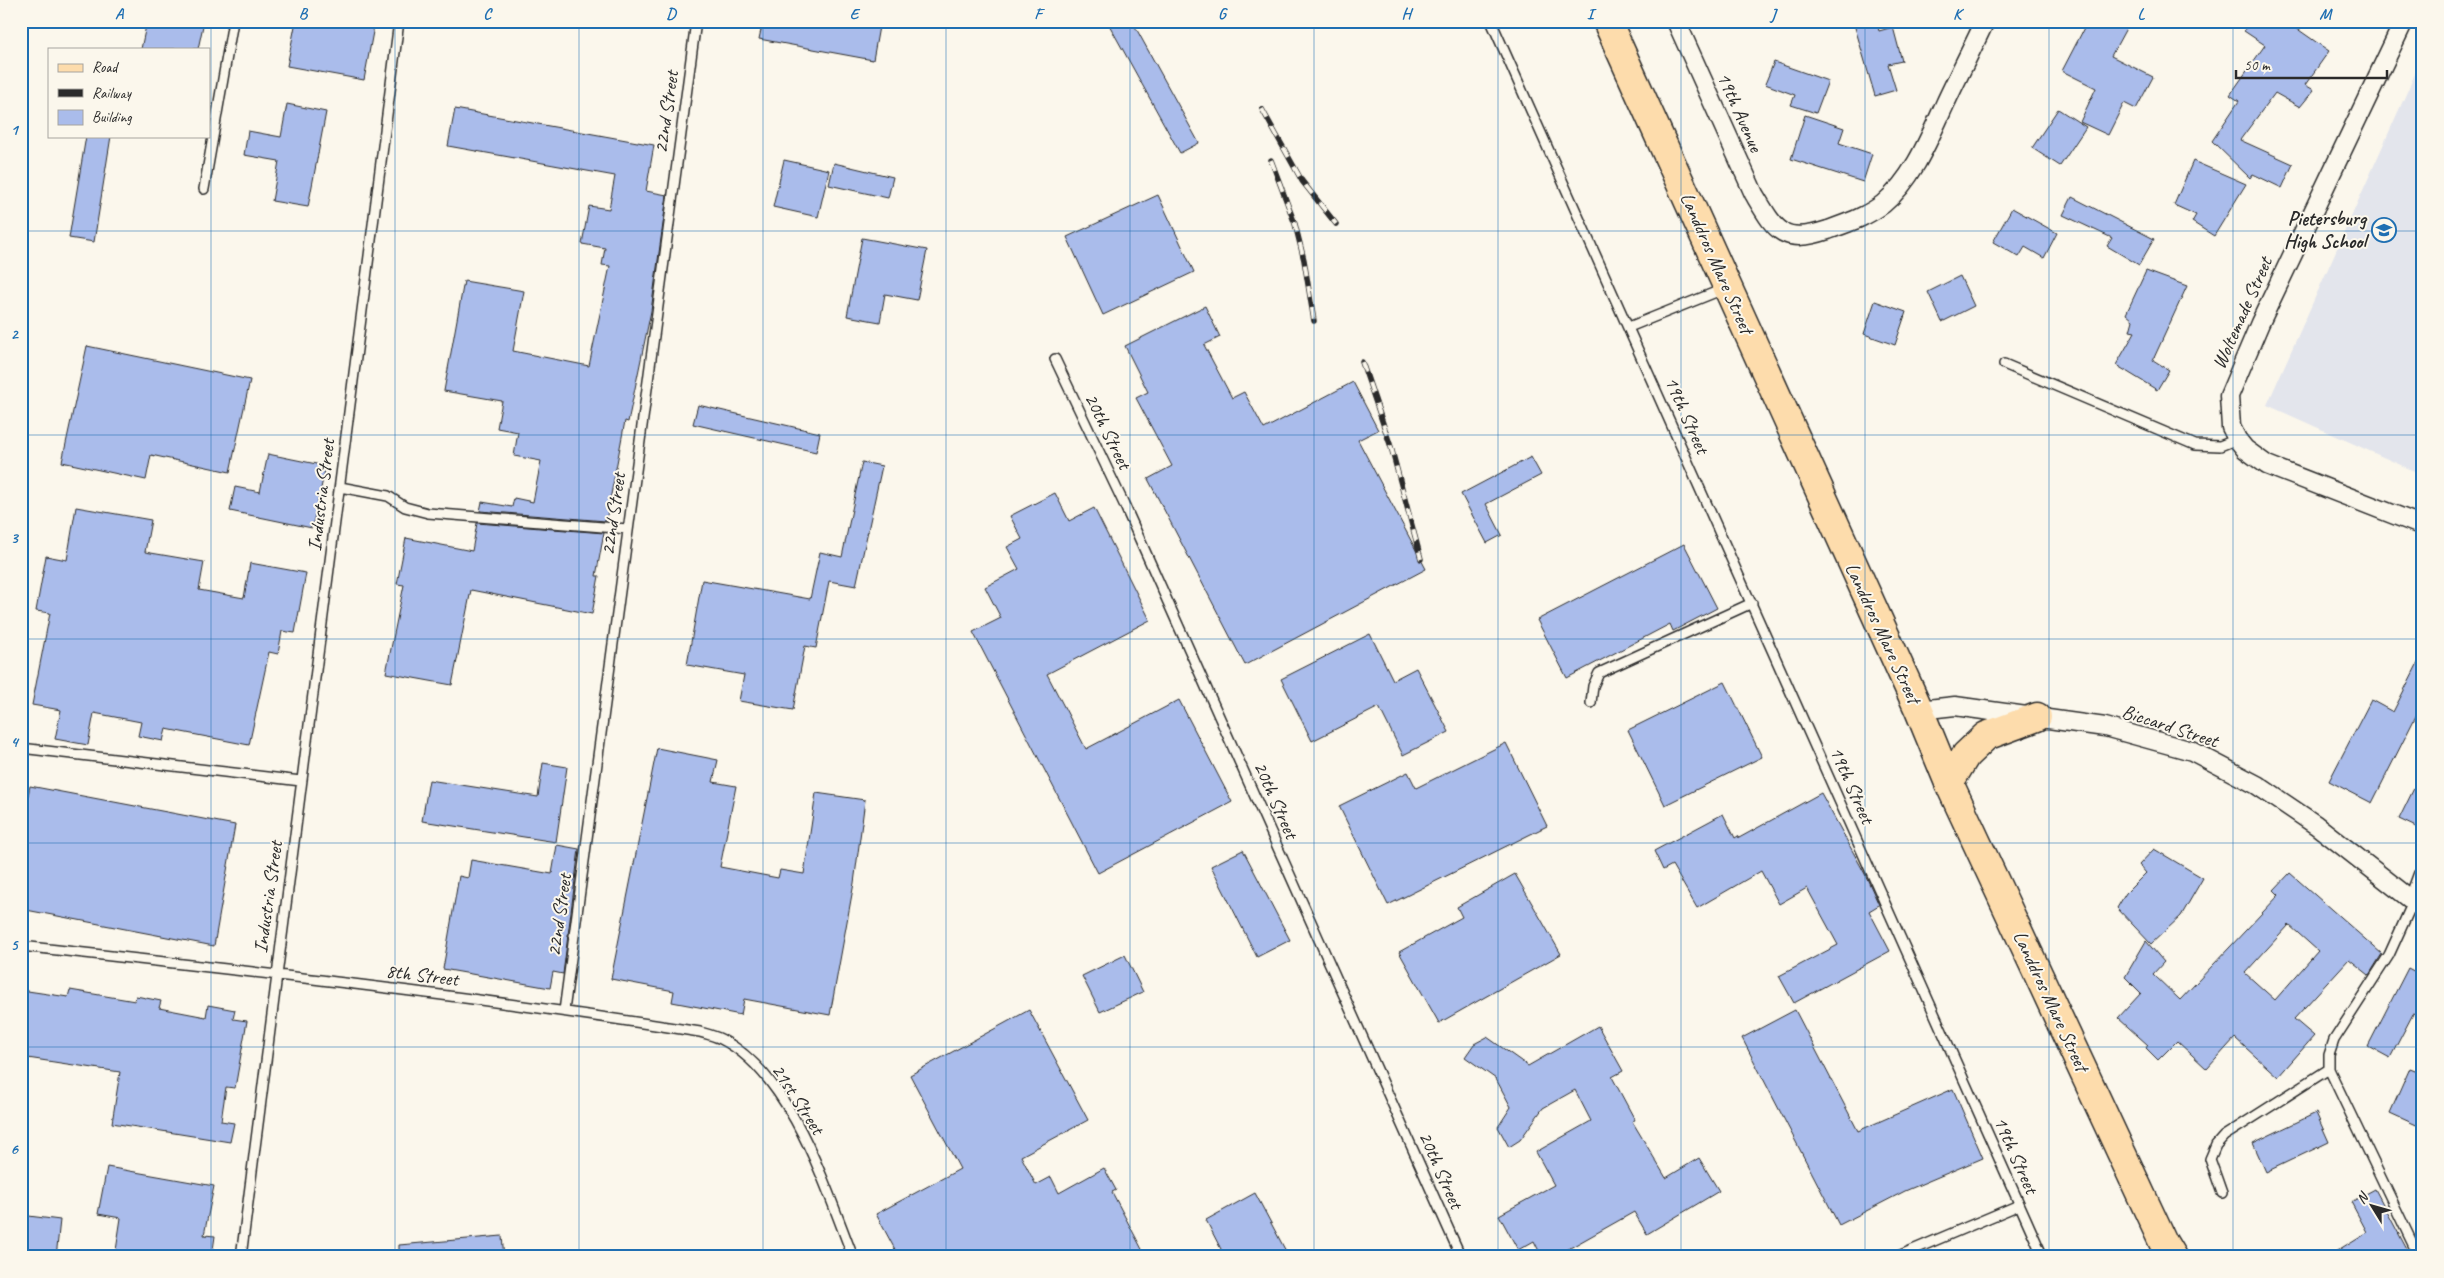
<svg xmlns="http://www.w3.org/2000/svg" width="2444" height="1278" font-family="Caveat,sans-serif">
<style>
.built{fill:#e3e5ec}
.building{fill:#aabceb;stroke:#2b2b2b;fill-rule:evenodd}
.lines{fill:none;stroke-linecap:round;stroke-linejoin:round}
.lane-casing{stroke:#2b2b2b;stroke-width:12}
.street-casing{stroke:#2b2b2b;stroke-width:21}
.primary-casing{stroke:#2b2b2b;stroke-width:31}
.lane{stroke:#fbf7ec;stroke-width:9}
.street{stroke:#fbf7ec;stroke-width:18}
.primary{stroke:#fddcac;stroke-width:28}
.rail-casing{stroke:#2b2b2b;stroke-width:5.5}
.rail{stroke:#fbf7ec;stroke-width:4;stroke-dasharray:11;stroke-linecap:butt}
.grid{fill:none;stroke:#1f6fb2;stroke-width:1;stroke-opacity:0.55}
.labels{text-anchor:middle;dominant-baseline:central;stroke-width:4;stroke-linejoin:round;paint-order:stroke}
.street-label{font-size:20px;fill:#2b2b2b;stroke:#fbf7ec}
.poi-label{font-size:20px;font-weight:bold;fill:#2b2b2b;stroke:#fbf7ec;text-anchor:end}
.neatline{fill:none;stroke:#1f6fb2;stroke-width:2}
.grid-label{font-size:16px;text-anchor:middle;font-weight:bold;fill:#1f6fb2}
</style>
<rect width="100%" height="100%" fill="#fbf7ec"/>
<filter id="ink" filterUnits="userSpaceOnUse"><feTurbulence type="fractalNoise" baseFrequency=".02" numOctaves="2"/><feDisplacementMap in="SourceGraphic" scale="10" xChannelSelector="R" yChannelSelector="G"/><feConvolveMatrix kernelMatrix="1 2 1 2 8 2 1 2 1" color-interpolation-filters="sRGB"/></filter>
<g filter="url(#ink)">
<path class="built" d="M2423 56V475L2267 405Z"/>
<path class="building" d="M147 21H204L198 49H141Z
M296 21H375L364 80 287 66Z
M763 21H880L873 60 759 39Z
M1107 21H1132L1199 143 1180 153Z
M1865 21H1876L1879 31 1893 27 1902 61 1888 64 1896 90 1875 96 1854 24Z
M2088 21H2130L2111 56 2153 77 2136 109 2124 103 2108 135 2080 122 2096 88 2062 71Z
M2251 21H2286L2329 51 2305 85 2314 90 2300 107 2275 93 2240 140 2293 164 2282 188 2253 174 2250 178 2212 141 2239 101 2230 95 2265 45 2244 31Z
M1774 62 1828 81 1816 113 1791 105 1795 95 1765 84Z
M287 104 326 112 308 207 272 201 279 161 244 155 248 131 281 137Z
M455 109 654 145 646 191 667 195 651 311 628 422 625 421 606 521 480 511 482 502 512 507 514 498 533 502 541 461 514 456 518 432 497 428 502 401 444 391 464 281 524 291 513 351 589 366 610 266 602 265 605 248 582 244 589 206 609 209 615 176 448 146Z
M2058 109 2086 127 2060 166 2032 148Z
M1805 115 1844 128 1839 143 1872 154 1863 182 1791 159Z
M86 136H111L94 242 69 238Z
M784 160 829 170 818 217 773 207Z
M2193 161 2246 184 2214 236 2192 222 2196 215 2174 205Z
M834 163 893 177 888 198 829 185Z
M1158 195 1194 272 1103 315 1067 237Z
M2072 197 2154 239 2139 265 2107 246 2112 238 2063 215Z
M2012 208 2057 233 2044 258 2025 247 2019 257 1993 242Z
M862 238 927 250 917 300 885 294 880 322 847 316Z
M2146 271 2187 286 2153 360 2169 370 2157 390 2116 365 2135 332 2130 331 2133 320 2126 314Z
M1960 276 1974 306 1942 322 1928 292Z
M1875 301 1906 312 1895 345 1864 334Z
M1205 306 1220 337 1204 345 1232 398 1244 392 1264 429 1353 382 1378 430 1358 440 1426 569 1245 665 1148 479 1172 466 1136 398 1148 392 1125 346Z
M87 346 250 380 230 472 151 455 146 480 62 462Z
M698 405 820 433 816 452 693 424Z
M268 454 326 466 312 528 230 511 235 487 260 492Z
M1531 457 1541 475 1486 504 1502 535 1487 543 1461 494Z
M862 462 882 466 856 586 829 581 816 648 805 646 793 710 739 701 744 675 687 665 702 580 810 599 820 552 842 557Z
M1055 493 1069 521 1094 508 1150 620 1047 674 1086 749 1179 700 1232 802 1098 873 973 632 1001 618 985 587 1019 569 1007 547 1022 539 1010 516Z
M76 507 151 520 145 552 204 562 199 590 244 598 250 563 306 573 295 633 282 631 278 654 269 652 249 745 166 729 163 741 138 736 141 722 94 713 88 745 55 739 61 710 32 705 50 613 36 611 46 556 67 560Z
M477 523 604 533 596 576H599L592 614 471 590 452 685 386 673 404 585 397 584 406 538 472 551Z
M1684 544 1717 608 1673 631 1670 624 1567 678 1537 620Z
M1370 634 1393 680 1416 668 1449 732 1403 755 1379 707 1312 741 1281 679Z
M2423 653V702L2372 803 2329 781 2371 700 2393 712Z
M1725 682 1762 757 1665 805 1628 730Z
M1506 743 1547 826 1388 905 1339 806 1408 772 1416 788Z
M657 748 718 760 713 782 736 786 720 867 778 878 780 870 804 874 816 793 865 800 854 883 830 1015 744 999 741 1015 672 1002 674 991 611 979Z
M543 763 567 767 556 842 422 821 429 780 538 797Z
M2423 770V819L2418 828 2399 819Z
M30 786 235 825 214 946 21 909V828Z
M1821 793 1865 874 1879 905 1869 911 1890 951 1794 1003 1779 976 1838 945 1807 888 1779 904 1761 871 1697 908 1672 865 1663 870 1654 851 1723 814 1735 838 1738 836 1739 838Z
M557 845 579 849 563 974 553 972 550 988 443 969 459 876 468 878 471 860 552 874Z
M2154 849 2203 878 2181 916 2151 944 2117 908 2126 893 2146 873 2139 865Z
M1243 850 1290 940 1257 957 1211 866Z
M2290 873 2382 954 2369 975 2349 959 2294 1019 2314 1036 2278 1077 2235 1038 2207 1069 2177 1041 2158 1060 2146 1048 2148 1045 2118 1018 2141 993 2125 977 2146 941 2164 962 2153 974 2180 1000 2279 895 2274 890ZM2289 925 2318 951 2275 1000 2245 973Z
M1515 874 1561 954 1439 1023 1399 952 1462 917 1457 907Z
M1125 955 1143 992 1100 1012 1082 976Z
M2408 968 2423 976V1019L2413 1014 2390 1058 2368 1046Z
M21 990 68 997 70 990 135 1001 136 996 161 1001 159 1008 206 1017 208 1005 235 1010 233 1019 247 1021 235 1088 226 1087 221 1121 234 1123 230 1142 112 1123 120 1072 21 1057Z
M1029 1010 1088 1120 1021 1156 1036 1185 1051 1177 1059 1193 1104 1168 1116 1190 1112 1192 1146 1257H899L876 1214 960 1169 910 1075Z
M1795 1010 1858 1131 1953 1089 1983 1158 1905 1191 1839 1225 1742 1038Z
M1598 1026 1623 1071 1612 1077 1635 1120 1632 1121 1666 1178 1699 1158 1719 1191 1647 1234 1634 1212 1554 1257H1542L1534 1241 1518 1250 1499 1215 1554 1185 1536 1152 1591 1121 1575 1090 1543 1108 1520 1140 1509 1147 1498 1127 1511 1107 1496 1079 1465 1057 1474 1044 1487 1037 1528 1066Z
M2410 1068 2423 1073V1128L2390 1113Z
M2316 1113 2329 1142 2266 1172 2253 1143Z
M107 1167 214 1186 204 1235 215 1236 212 1257H115L121 1218 98 1214Z
M2375 1189 2411 1257H2327L2367 1232 2351 1202Z
M1255 1193 1289 1257H1225L1206 1220Z
M21 1215 60 1220 56 1257H21Z
M502 1236 504 1257H399V1245Z"/>
<g class="lines">
<defs>
<path id="lane" d="M1491 21 2043 1257
M204 189 233 21
M1629 327 1726 288
M1055 359 1124 504 1461 1257
M2004 364 2195 445 2220 446 2237 439
M340 487 388 496 405 507 428 513 628 529
M1591 703 1593 686 1599 673 1752 603
M21 748 301 781
M2413 902 2389 955 2334 1040 2329 1055V1069L2419 1257
M21 946C248 971 474 996 700 1032 707 1034 715 1036 721 1039 791 1074 826 1188 853 1257
M564 1011 696 21
M2222 1193 2210 1159 2216 1145 2224 1136 2329 1069
M241 1257 399 21
M1896 1257 2019 1205"/>
<path id="street" d="M1676 21 1754 194C1776 231 1782 245 1828 230 1847 223 1866 217 1883 204 1913 179 1929 139 1945 104 1958 76 1972 49 1985 21
M2404 21 2260 323 2229 396 2231 427 2237 439 2245 449 2267 465 2423 526
M1919 710 1955 706 2105 727 2192 751 2257 785 2316 825 2423 909
M2413 902 2423 875"/>
<path id="primary" d="M1607 21 1919 710 1949 783 2163 1242 2172 1257
M1949 783 1966 755 1986 736 2037 717"/>
</defs>
<use href="#lane" class="lane-casing"/>
<use href="#street" class="street-casing"/>
<use href="#primary" class="primary-casing"/>
<use href="#lane" class="lane"/>
<use href="#street" class="street"/>
<use href="#primary" class="primary"/>
<defs>
<path id="rail" d="M1262 109 1302 181 1336 224
M1271 160 1295 224 1304 260 1314 321
M1362 362 1391 447 1421 559"/>
</defs>
<use href="#rail" class="rail-casing"/>
<use href="#rail" class="rail"/>
</g>
</g>
<path class="grid" d="M211 21V1257M395 21V1257M579 21V1257M763 21V1257M946 21V1257M1130 21V1257M1314 21V1257M1498 21V1257M1681 21V1257M1865 21V1257M2049 21V1257M2233 21V1257M21 231H2423M21 435H2423M21 639H2423M21 843H2423M21 1047H2423"/>
<defs>
<symbol id="school-ring" viewBox="-11 -11 22 22"><circle r="9.5" fill="#fbf7ec" stroke="#1f6fb2" stroke-width="1.5"/><path d="M0-5L7-2L0 1L-7-2ZM-4 1L0 2.5L4 1V4Q0 6-4 4Z" fill="#1f6fb2"/></symbol>
</defs>
<g fill-rule="evenodd">
<use href="#school-ring" x="2370" y="216" width="28" height="28"/>
</g>
<g class="labels">
<g class="street-label">
<text transform="translate(666 112) rotate(-82)">22nd Street</text>
<text transform="translate(1740 112) rotate(66)">19th Avenue</text>
<text transform="translate(1717 263) rotate(66)">Landdros Mare Street</text>
<text transform="translate(2242 313) rotate(-66)">Woltemade Street</text>
<text transform="translate(1687 415) rotate(66)">19th Street</text>
<text transform="translate(1108 431) rotate(64)">20th Street</text>
<text transform="translate(321 495) rotate(-83)">Industria Street</text>
<text transform="translate(613 514) rotate(-82)">22nd Street</text>
<text transform="translate(1883 633) rotate(65)">Landdros Mare Street</text>
<text transform="translate(2170 726) rotate(18)">Biccard Street</text>
<text transform="translate(1852 785) rotate(66)">19th Street</text>
<text transform="translate(1276 800) rotate(66)">20th Street</text>
<text transform="translate(268 897) rotate(-82)">Industria Street</text>
<text transform="translate(559 915) rotate(-82)">22nd Street</text>
<text transform="translate(422 975) rotate(7)">8th Street</text>
<text transform="translate(2051 1001) rotate(65)">Landdros Mare Street</text>
<text transform="translate(798 1099) rotate(57)">21st Street</text>
<text transform="translate(2016 1155) rotate(66)">19th Street</text>
<text transform="translate(1441 1170) rotate(66)">20th Street</text>
</g>
<g class="poi-label">
<text x="2366" y="218">Pietersburg<tspan x="2366" dy="23">High School</tspan></text>
</g>
</g>
<rect width="2444" height="1278" fill="none" stroke="#fbf7ec" stroke-width="55"/>
<rect x="48" y="48" width="162" height="90" fill="#fbf7ec" stroke="#a8a59f"/>
<rect x="58" y="64" width="25" height="8" fill="#fddcac" stroke="#a8a59f"/>
<text x="92" y="72" font-size="15" fill="#2b2b2b">Road</text>
<rect x="58" y="89" width="25" height="8" fill="#2b2b2b" stroke="#a8a59f"/>
<text x="92" y="98" font-size="15" fill="#2b2b2b">Railway</text>
<rect x="58" y="110" width="25" height="15" fill="#aabceb" stroke="#a8a59f"/>
<text x="92" y="122" font-size="15" fill="#2b2b2b">Building</text>
<g transform="translate(2372 1206) rotate(307)" stroke="#fbf7ec" stroke-width="4" paint-order="stroke">
<path d="M0-4L9 19L0 12L-9 19Z" fill="#2b2b2b"/>
<text y="-8" font-size="14" font-weight="bold" text-anchor="middle" fill="#2b2b2b">N</text>
</g>
<path d="M2236 70v8h151v-8" fill="none" stroke="#2b2b2b" stroke-width="2.5"/>
<text x="2244" y="70" font-size="15" fill="#2b2b2b" stroke="#fbf7ec" stroke-width="4" paint-order="stroke">50 m</text>
<rect x="28" y="28" width="2388" height="1222" class="neatline"/>
<g class="grid-label">
<text x="119" y="19">A</text>
<text x="303" y="19">B</text>
<text x="487" y="19">C</text>
<text x="671" y="19">D</text>
<text x="854" y="19">E</text>
<text x="1038" y="19">F</text>
<text x="1222" y="19">G</text>
<text x="1406" y="19">H</text>
<text x="1590" y="19">I</text>
<text x="1773" y="19">J</text>
<text x="1957" y="19">K</text>
<text x="2141" y="19">L</text>
<text x="2325" y="19">M</text>
<text x="14" y="135">1</text>
<text x="14" y="339">2</text>
<text x="14" y="543">3</text>
<text x="14" y="747">4</text>
<text x="14" y="950">5</text>
<text x="14" y="1154">6</text>
</g>
</svg>
